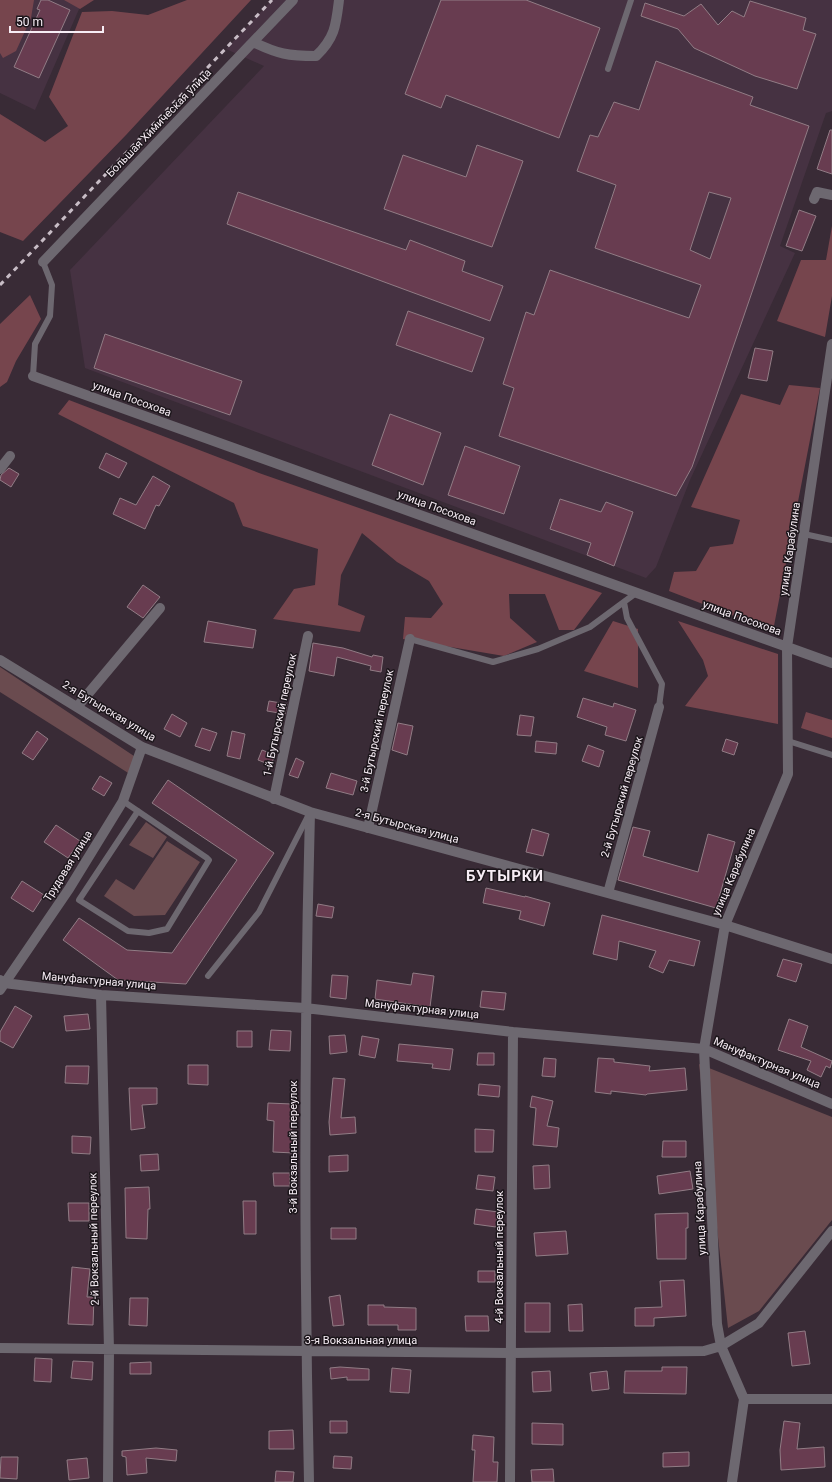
<svg xmlns="http://www.w3.org/2000/svg" width="832" height="1482" font-family="Roboto,sans-serif">
<style>
.built{fill:#463242}
.green{fill:#6a4b4f}
.forest{fill:#76454d}
.building{fill:#683c50;stroke:#917c85;fill-rule:evenodd}
.lines{fill:none;stroke-linecap:round;stroke-linejoin:round}
.lane{stroke:#6d6870;stroke-width:6}
.street{stroke:#6d6870;stroke-width:10}
.rail{stroke:#c8bdc6;stroke-width:3;stroke-dasharray:5 5;stroke-linecap:butt}
.labels{text-anchor:middle;dominant-baseline:central;stroke-width:3;stroke-linejoin:round;paint-order:stroke}
.street-label{font-size:11px;fill:#f7edf5;stroke:#1c161b}
.district-label{font-size:15px;font-weight:bold;letter-spacing:1px;fill:#f7edf5;stroke:#1c161b}
</style>
<rect width="100%" height="100%" fill="#392b36"/>
<path class="built" d="M0 0H83L35 110 0 93Z
M272 0H832V111L826 113 780 246 795 253 690 480 656 567 646 578 85 368 70 270 264 66 226 49Z"/>
<path class="green" d="M0 667 137 758 133 776 0 692Z
M146 822 167 837 153 858 129 845Z
M167 841 200 862 165 915 134 916 104 896 116 879 134 890Z
M699 1064 832 1117V1220L759 1311 728 1328Z"/>
<path class="forest" d="M0 0H34L31 18 16 51 3 58 0 53Z
M64 0H94L80 9Z
M187 0H251L126 135 23 241 0 232V114L45 142 68 126 49 97 82 12 112 11 148 15Z
M832 226V296L825 337 777 321 801 260H826Z
M30 295 41 319 16 361 7 382 0 387V324Z
M789 385 820 388 773 631 669 591 674 572 696 571 710 547 733 544 740 520 691 507 741 394 780 405Z
M69 400 259 473 602 593 574 630H559L545 594H509L510 618 537 642 504 656 403 639 405 617 431 618 443 604 429 581 397 562 362 533 341 575 338 605 365 616 360 632 273 619 294 589 315 585 318 549 243 526 234 503 58 414Z
M613 621 638 629V688L584 671Z
M678 621 778 654V724L685 706 708 676 703 660Z
M806 712 832 720V738L801 728Z"/>
<path class="building" d="M41 0H48L70 10 39 78 14 67 40 10 37 9Z
M441 0H526L600 28 559 138 446 95 441 108 405 94Z
M750 1 806 18 803 30 816 34 797 89 755 76 694 48 678 29 641 16 645 3 684 16 701 4 718 25 732 11 744 17Z
M656 61 753 97 750 105 809 126 692 467 676 496 499 436 514 388 503 384 526 312 534 315 550 270 689 318 701 285 595 248 616 185 577 171 590 135 598 137 614 102 639 110ZM709 192 731 198 710 259 690 250Z
M830 130H832V174L817 169Z
M477 145 523 161 492 247 384 209 403 155 466 177Z
M238 192 406 250 410 240 465 261 462 271 503 286 490 321 227 224Z
M799 210 816 216 802 251 786 246Z
M408 311 484 338 472 372 396 345Z
M105 334 242 381 230 415 94 368Z
M755 348 773 351 767 381 748 378Z
M390 414 441 433 423 485 372 465Z
M465 446 520 466 504 514 448 495Z
M106 453 127 463 119 478 99 468Z
M9 468 19 474 11 487 0 480 1 475Z
M153 476 170 486 159 506 156 505 145 529 113 514 120 498 136 505Z
M560 499 601 512 606 502 633 512 614 566 587 555 591 543 550 529Z
M143 585 160 597 143 618 127 607Z
M208 621 256 630 253 648 204 642Z
M313 643 343 648 372 657 373 655 383 657 381 672 370 670 371 666 337 657 334 676 309 671Z
M583 698 613 707 614 703 636 710 626 741 605 735 607 727 577 717Z
M269 701 287 704 285 714 267 711Z
M172 714 187 723 180 737 164 729Z
M520 715 534 717 531 736 517 735Z
M398 723 413 726 407 755 392 750Z
M202 728 217 733 210 751 195 746Z
M37 731 48 739 33 760 22 753Z
M232 731 245 734 240 759 227 756Z
M726 739 738 743 734 755 722 751Z
M536 741 557 743 556 754 535 752Z
M588 745 604 751 599 767 582 761Z
M262 750 275 755 271 765 258 760Z
M296 758 304 762 298 778 289 775Z
M331 773 357 781 353 795 326 788Z
M100 776 112 783 104 796 92 789Z
M168 780 274 853 186 984 118 980 63 940 79 918 127 950 172 953 237 860 152 803Z
M56 825 80 841 68 858 44 842Z
M633 827 650 831 643 856 698 872 708 834 735 842 716 908 618 880Z
M532 829 549 834 543 856 526 852Z
M22 881 44 895 33 912 11 898Z
M486 888 525 897V896L550 903 544 926 519 919 521 911 483 903Z
M318 904 334 907 332 918 316 916Z
M602 915 700 941 694 966 669 960 663 973 649 967 656 951 619 941 617 960 593 954Z
M783 959 802 964 796 982 777 976Z
M413 973 434 976 430 1007 375 999 377 980 411 985Z
M332 975 348 976 346 999 330 997Z
M482 991 506 993 504 1010 480 1007Z
M15 1006 32 1016 13 1048 0 1041V1032Z
M88 1014 90 1029 66 1031 64 1016Z
M789 1019 808 1026 801 1047 832 1061 830 1068 826 1066 821 1077 807 1070 811 1061 778 1050Z
M271 1030 291 1031 290 1051 269 1050Z
M237 1031H252V1047H237Z
M345 1035 347 1052 330 1054 329 1036Z
M362 1036 379 1039 375 1058 359 1055Z
M399 1044 453 1049 450 1070 432 1068 433 1064 397 1061Z
M478 1053H494V1065H477Z
M544 1058 556 1059 555 1077 542 1076Z
M598 1058 614 1059V1062L650 1066 649 1071 685 1068 687 1090 647 1094 646 1095 611 1091V1094L595 1092Z
M188 1065H208V1085L188 1084Z
M66 1066H89L88 1084 65 1083Z
M333 1078 345 1079 341 1118 355 1117 356 1133 330 1135 329 1122Z
M479 1084 500 1086 499 1097 478 1095Z
M129 1088H157V1104L142 1105 145 1128 131 1130Z
M532 1096 553 1101 547 1126 559 1128 557 1147 533 1145 536 1108 530 1107Z
M268 1103 292 1104 291 1139H295L294 1153 273 1152 274 1121 267 1120Z
M475 1129 494 1130 493 1152H475Z
M72 1136 91 1137 90 1154 72 1153Z
M663 1141H686V1157H662Z
M158 1154 159 1170 141 1171 140 1155Z
M348 1155V1171L329 1172V1156Z
M549 1165 550 1188 534 1189 533 1166Z
M690 1171 693 1189 659 1194 657 1176Z
M273 1173H290V1186H274Z
M478 1175 495 1177 493 1191 476 1189Z
M149 1187 150 1209H148L147 1239 126 1238 125 1188Z
M243 1201H256V1234H244Z
M68 1203H89V1221H69Z
M476 1209 498 1212 496 1227 474 1224Z
M688 1213V1228H686V1259H657L655 1214Z
M331 1228H356V1239H331Z
M566 1231 568 1254 536 1256 534 1233Z
M72 1267 90 1269 87 1297H94L93 1325 68 1324Z
M478 1271H495V1282H478Z
M684 1280 686 1316 654 1318V1326H635V1308L662 1307 660 1281Z
M340 1295 344 1325 333 1326 329 1297Z
M130 1298H148L147 1326 129 1325Z
M525 1303H550V1332H525Z
M582 1304 583 1331H569L568 1305Z
M368 1305H384V1307L416 1308V1330H398V1325H368Z
M465 1316H488L489 1331H466Z
M805 1331 810 1364 792 1366 788 1333Z
M35 1358 52 1359 51 1382 34 1381Z
M73 1361 93 1362 92 1380 71 1378Z
M151 1362V1374H130V1363Z
M340 1367 369 1369V1380H347V1377L331 1379 330 1368Z
M662 1367H687L686 1394 624 1393 625 1371H662Z
M392 1368 411 1370 409 1393 390 1392Z
M550 1371 551 1391 533 1392 532 1372Z
M607 1371 609 1389 592 1391 590 1373Z
M330 1421H347V1433H330Z
M784 1421 800 1423 797 1449 824 1447 825 1467 781 1470 780 1450Z
M532 1423 563 1424V1445L532 1444Z
M293 1430 294 1449H269V1431Z
M473 1435 494 1437 493 1462H498L497 1482H473L475 1450H472Z
M156 1448 177 1450 176 1461 146 1458 147 1473 127 1475 126 1457 122 1456V1451Z
M689 1452V1466L663 1467V1453Z
M334 1456 352 1457 351 1469 333 1468Z
M1 1457H18L17 1479 0 1478Z
M87 1458 89 1478 69 1480 67 1460Z
M553 1469 554 1482H532L531 1470Z
M276 1471 294 1472 293 1482H275Z"/>
<g class="lines">
<path class="lane" d="M608 69 631 0
M33 376 35 344 50 316 52 285 43 262
M804 534 832 540
M624 602 627 618 662 684 659 707
M410 639 493 662 538 649 590 627 636 593
M788 741 832 755
M123 801 207 858 209 860 167 929 149 933 128 931 79 900 138 811
M208 976 259 912 308 816"/>
<path class="street" d="M253 42C278 54 288 56 316 56 335 38 336 25 339 0
M814 199 817 192 832 195
M43 262 293 0
M33 376 832 663
M0 469 10 456
M0 660 142 747 310 812 725 925 832 959
M77 707 160 608
M274 799 308 636
M368 828 410 639
M608 893 659 707
M0 980 4 983 101 995 305 1008 513 1032 704 1049 832 1104
M0 990 69 889 123 801 142 747
M101 995 109 1350 108 1482
M0 1348 511 1353 704 1351 721 1346 759 1323 832 1231
M744 1399H832
M309 1482C304 1259 304 1036 310 812
M510 1482 513 1032
M732 1482 744 1399 721 1346 717 1324 704 1049 725 925 788 774 787 647 832 344"/>
<path class="rail" d="M0 285 272 0"/>
</g>
<g class="labels">
<g class="street-label">
<text transform="translate(159 123) rotate(-46)">Большая Химическая улица</text>
<text transform="translate(132 399) rotate(20)">улица Посохова</text>
<text transform="translate(437 508) rotate(20)">улица Посохова</text>
<text transform="translate(790 549) rotate(-82)">улица Карабулина</text>
<text transform="translate(742 618) rotate(20)">улица Посохова</text>
<text transform="translate(109 711) rotate(31)">2-я Бутырская улица</text>
<text transform="translate(280 715) rotate(-78)">1-й Бутырский переулок</text>
<text transform="translate(377 731) rotate(-78)">3-й Бутырский переулок</text>
<text transform="translate(622 797) rotate(-74)">2-й Бутырский переулок</text>
<text transform="translate(407 826) rotate(15)">2-я Бутырская улица</text>
<text transform="translate(68 866) rotate(-58)">Трудовая улица</text>
<text transform="translate(734 872) rotate(-67)">улица Карабулина</text>
<text transform="translate(99 981) rotate(5)">Мануфактурная улица</text>
<text transform="translate(422 1009) rotate(6)">Мануфактурная улица</text>
<text transform="translate(767 1063) rotate(23)">Мануфактурная улица</text>
<text transform="translate(293 1147) rotate(-90)">3-й Вокзальный переулок</text>
<text transform="translate(700 1208) rotate(-93)">улица Карабулина</text>
<text transform="translate(94 1239) rotate(-91)">2-й Вокзальный переулок</text>
<text transform="translate(499 1257) rotate(-90)">4-й Вокзальный переулок</text>
<text x="361" y="1340">3-я Вокзальная улица</text>
</g>
<g class="district-label">
<text x="505" y="876">БУТЫРКИ</text>
</g>
</g>
<path d="M10 26v6h93v-6" fill="none" stroke="#f7edf5" stroke-width="2"/>
<text x="16" y="26" font-size="12" fill="#f7edf5" stroke="#1c161b" stroke-width="3" paint-order="stroke">50 m</text>
</svg>
